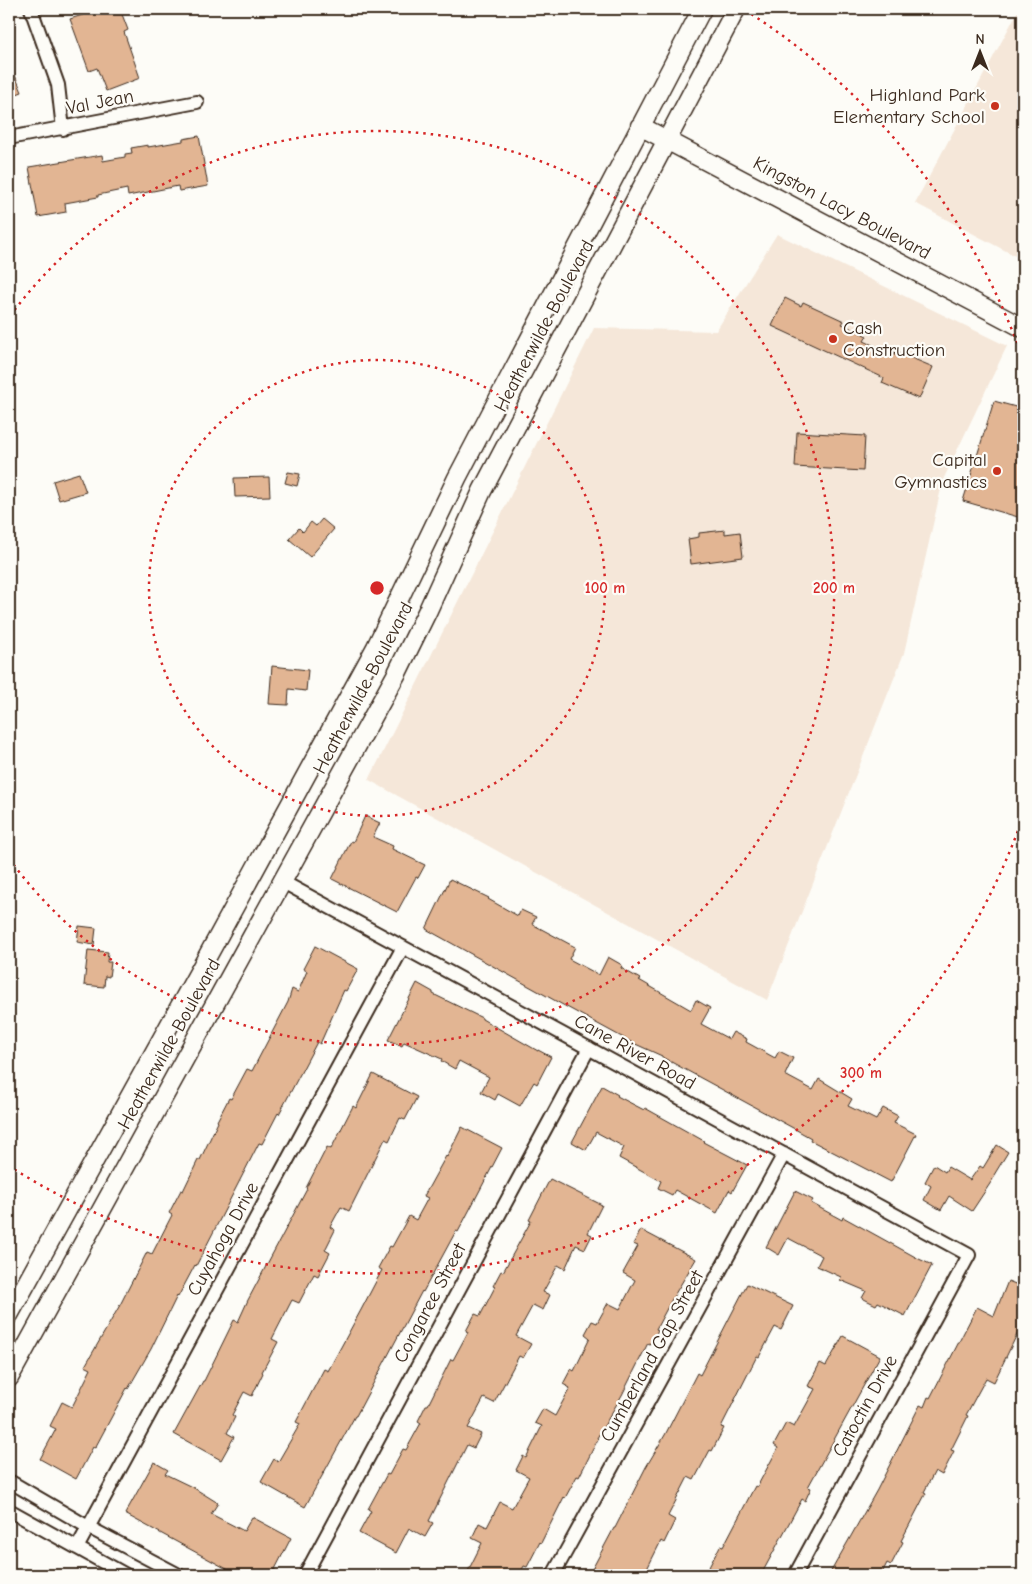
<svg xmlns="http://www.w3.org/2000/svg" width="1032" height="1584" font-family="'Comic Neue',sans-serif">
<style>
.built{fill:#f5e7d9}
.building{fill:#e2b593;stroke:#3b2a1e}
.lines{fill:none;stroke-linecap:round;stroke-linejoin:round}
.street-casing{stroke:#3b2a1e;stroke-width:16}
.secondary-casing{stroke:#3b2a1e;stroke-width:21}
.street{stroke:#fdfcf7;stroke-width:12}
.secondary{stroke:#fdfcf7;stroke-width:18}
.ring{fill:none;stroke:#d62828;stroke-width:2.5;stroke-dasharray:2.5 5}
.poi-dot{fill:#c8321e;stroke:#fdfcf7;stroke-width:2}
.labels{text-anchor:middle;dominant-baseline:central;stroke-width:4.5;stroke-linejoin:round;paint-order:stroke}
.poi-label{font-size:19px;fill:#3b2a1e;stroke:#fdfcf7;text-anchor:end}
.street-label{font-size:19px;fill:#3b2a1e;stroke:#fdfcf7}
.centre{fill:#d62828;stroke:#fdfcf7;stroke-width:2.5}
.ring-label{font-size:15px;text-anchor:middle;font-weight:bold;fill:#d62828;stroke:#fdfcf7;stroke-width:4.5;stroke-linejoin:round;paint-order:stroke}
</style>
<rect width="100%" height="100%" fill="#fdfcf7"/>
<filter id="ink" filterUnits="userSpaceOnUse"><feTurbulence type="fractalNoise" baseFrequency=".02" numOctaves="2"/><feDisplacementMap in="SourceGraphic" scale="10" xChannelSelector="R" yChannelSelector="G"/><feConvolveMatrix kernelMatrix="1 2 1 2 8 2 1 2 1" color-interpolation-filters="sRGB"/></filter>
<g filter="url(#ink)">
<path class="built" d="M1019 9H1023V260L915 203Z
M777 234 1007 346 943 480 904 653 767 1000 369 780 594 328 716 331Z"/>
<path class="building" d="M101 9H120L128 30 124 32 140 78 106 91 97 68 89 71 70 19Z
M9 61 22 92 9 97Z
M199 136 208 186 179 191 178 186 128 196 127 189 98 195V197L65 203 66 212 38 217 29 167 102 155 103 161 125 157V154L132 153 131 148 148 145V147L183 141V139Z
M785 298 801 306 803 302 844 321 842 324 867 336 864 341 894 355 895 351 933 367 919 399 882 383 884 378 772 326Z
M994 401 1023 409V501L1018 517 963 501Z
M797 432 865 436 863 471 795 467Z
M288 472 300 474 297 486 285 483Z
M79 473 86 492 59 500 53 481Z
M269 477 270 496 235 497 234 478Z
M322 519 334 529 310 557 289 539 299 528 303 532 311 522 316 526Z
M725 530V534L740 532 743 557 691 564 688 539 699 537V533Z
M272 666 308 670 306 691 289 689 288 705 269 704Z
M365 816 380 823 373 837 393 846 392 849 425 865 418 878 416 877 397 912 332 879 351 841 353 842Z
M450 879 489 898 488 899 518 916 521 910 536 917 532 924 575 947 569 959 599 975 608 957 622 965 621 968 640 979 639 980 691 1010 696 1000 710 1008 701 1024 729 1039 733 1032 747 1039 746 1042 775 1058 779 1051 793 1058 785 1075 813 1090 819 1079 852 1099 848 1106 876 1120 883 1108 898 1116 894 1123 916 1134 891 1182 810 1140 811 1138 793 1128 662 1057V1056L631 1042 563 1005 426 929Z
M79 926 96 928 94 945 77 942Z
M315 946 358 969 346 991 344 990 320 1044 317 1042 279 1114 278 1113 262 1144 259 1143 196 1266 195 1265 178 1297 177 1296 151 1349 128 1389 127 1388 95 1448 93 1447 76 1479 40 1459 56 1429 50 1426 62 1402 72 1407 91 1369 85 1366 120 1305 147 1252 152 1254 172 1215 169 1213 181 1190 183 1191 198 1160H200L218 1122 217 1121 229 1098 231 1099 247 1069 252 1071 288 1002 292 989 298 992 307 971 303 969Z
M88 950 108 952 107 962H111L109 977 105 976 104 987 84 985Z
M417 983 433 992V994L482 1018V1019L538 1051V1050L551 1057 537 1084 534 1082 520 1106 498 1094 495 1100 481 1092 489 1077 459 1061 455 1069 441 1061 442 1059 404 1042 402 1046 388 1040Z
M373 1074 417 1097 405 1120 400 1118 389 1141 385 1139 349 1211 341 1207 330 1227 335 1230 325 1250 330 1253 318 1276 314 1274 299 1303 292 1300 272 1339 278 1342 262 1372 263 1373 252 1396 244 1392 232 1415 235 1417 227 1433 234 1437 221 1460 174 1434 203 1381H204L234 1320 238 1322 248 1300 307 1189 306 1188 327 1147 331 1149 353 1106 356 1108Z
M602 1086 618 1095 617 1096 644 1110 645 1108 704 1141 703 1142 747 1165 732 1192 729 1190 717 1213 675 1190 672 1195 658 1188 661 1181 619 1158 624 1147 596 1132 586 1150 572 1142Z
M462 1127 502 1148 458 1232 456 1231 423 1292 422 1291 356 1416H355L305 1507 261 1482 274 1459 278 1462 300 1424 296 1422 324 1369 328 1371 361 1310 382 1270 378 1268 390 1246 392 1247 409 1216 416 1220 428 1198 424 1196 446 1156 447 1157Z
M997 1145 1008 1152 994 1175 995 1176 972 1211 949 1196 941 1210 924 1200 931 1186 925 1182 934 1165 945 1172 948 1167 970 1180 980 1166 983 1168Z
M550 1179 602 1205 588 1233 592 1235 585 1249 576 1245 565 1269 558 1265 543 1292 550 1295 543 1310 533 1305 516 1336 531 1344 523 1358 519 1356 494 1403 484 1398 468 1428 481 1434 474 1448 467 1445 429 1521 433 1523 425 1537 409 1528 396 1553 359 1533 371 1511 368 1509 387 1474 389 1475 403 1449 406 1450 421 1423 418 1421 426 1405H428L451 1359 453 1360 468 1332 466 1331 475 1314 480 1316 495 1287 493 1286 501 1271 503 1272 531 1221 529 1220Z
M795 1191 813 1200 811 1203 842 1220 843 1217 919 1259 932 1265 905 1316 878 1302 876 1305 862 1298 866 1291 840 1280 841 1277 817 1266 822 1256 788 1238 779 1255 766 1247Z
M641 1230 696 1259 672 1299 656 1329 658 1330 650 1344 648 1343 622 1395 597 1438 598 1439 579 1477 577 1476 565 1498 564 1497 541 1543 540 1542 527 1567 524 1566 519 1575H466L482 1543 472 1538 479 1523 487 1527 500 1502 512 1508 529 1477 516 1470 523 1456 526 1458 542 1426 535 1423 543 1409 555 1416 570 1388 563 1384 571 1369 574 1371 590 1338 585 1334 592 1321 597 1323 608 1303 620 1309 635 1280 623 1273 638 1246 633 1244Z
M1008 1281 1023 1287V1322L994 1382 986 1378 966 1415 968 1416 951 1450 954 1451 942 1475 935 1471 924 1492 926 1493 901 1541 903 1542 891 1565 887 1563 881 1575H829L877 1490 920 1405 924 1407 928 1397 930 1398 977 1307 994 1316Z
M747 1284 793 1306 781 1330 775 1327 759 1357 757 1356 721 1427 724 1428 712 1451 710 1450 694 1480 688 1477 668 1516 675 1520 664 1543 661 1541 644 1575H589L614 1528H615L646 1467 665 1435 697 1373 700 1375Z
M843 1336 880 1356 808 1487 811 1488 805 1501 802 1499 761 1575H719L708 1569 720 1546 723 1547 755 1486 757 1487 778 1448 774 1445 786 1423 794 1427 815 1389 808 1386 820 1363 826 1366Z
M154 1462 168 1470 165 1474 194 1488 218 1503 211 1514 244 1531 252 1517 291 1538 272 1575H238L125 1514Z"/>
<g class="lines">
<defs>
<path id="street" d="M31 9 58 85 63 129
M9 138 197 102
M283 882 969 1255 795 1575
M9 1481 88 1527 179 1575
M9 1510 126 1575
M77 1548 403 947
M305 1575 589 1048
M553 1575 784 1154"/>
<path id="secondary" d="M640 126 1023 328
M9 1315 201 968 376 647 457 478 702 9
M9 1378 397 673 428 610 482 491 736 9"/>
</defs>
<use href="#street" class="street-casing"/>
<use href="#secondary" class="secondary-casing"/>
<use href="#street" class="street"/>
<use href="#secondary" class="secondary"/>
</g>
</g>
<g class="ring">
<circle cx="377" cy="588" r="228"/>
<path d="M10 316A457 457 0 1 1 10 860"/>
<path d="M1023 817A685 685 0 0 1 9 1166M745 10A685 685 0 0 1 1023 359"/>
</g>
<g class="poi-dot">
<circle cx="995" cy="106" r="5"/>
<circle cx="833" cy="339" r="5"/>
<circle cx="997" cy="471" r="5"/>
</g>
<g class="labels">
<g class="poi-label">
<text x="985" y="95">Highland Park<tspan x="985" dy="22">Elementary School</tspan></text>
<text x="843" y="328" text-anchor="start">Cash<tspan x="843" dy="22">Construction</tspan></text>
<text x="987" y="460">Capital<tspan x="987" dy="22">Gymnastics</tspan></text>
</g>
<g class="street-label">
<text transform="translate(100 102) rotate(-11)">Val Jean</text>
<text transform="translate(842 208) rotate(28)">Kingston Lacy Boulevard</text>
<text transform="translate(544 326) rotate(-62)">Heatherwilde Boulevard</text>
<text transform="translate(363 688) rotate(-62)">Heatherwilde Boulevard</text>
<text transform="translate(169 1044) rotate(-61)">Heatherwilde Boulevard</text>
<text transform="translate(635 1052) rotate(29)">Cane River Road</text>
<text transform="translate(223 1239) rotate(-61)">Cuyahoga Drive</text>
<text transform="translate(430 1303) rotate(-62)">Congaree Street</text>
<text transform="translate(652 1356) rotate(-61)">Cumberland Gap Street</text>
<text transform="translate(865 1406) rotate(-61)">Catoctin Drive</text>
</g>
</g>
<circle cx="377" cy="588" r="8" class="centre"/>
<g class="ring-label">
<text x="605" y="593">100 m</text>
<text x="834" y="593">200 m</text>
<text x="861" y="1078">300 m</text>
</g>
<rect width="1032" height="1584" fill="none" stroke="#fdfcf7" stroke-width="30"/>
<rect x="15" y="15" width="1002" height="1554" fill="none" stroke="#3b2a1e" stroke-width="2" filter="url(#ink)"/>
<g transform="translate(980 52)" stroke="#fdfcf7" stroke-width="4" paint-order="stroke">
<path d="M0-4L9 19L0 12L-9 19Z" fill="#3b2a1e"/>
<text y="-8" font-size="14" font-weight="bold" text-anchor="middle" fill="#3b2a1e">N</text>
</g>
</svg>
